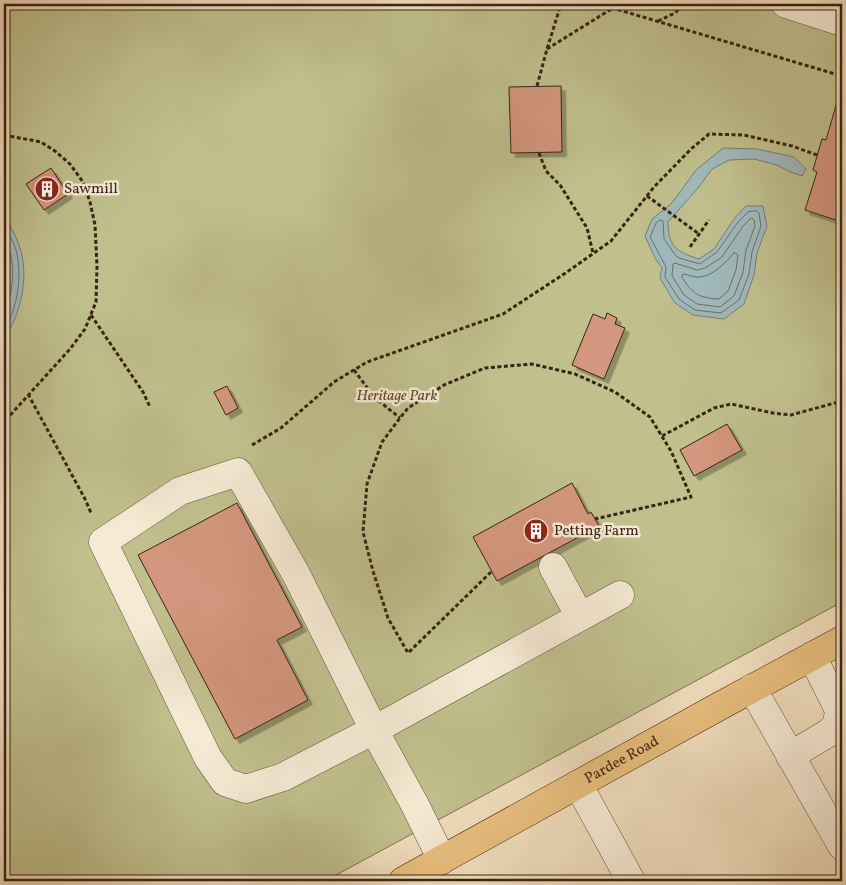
<svg xmlns="http://www.w3.org/2000/svg" width="846" height="885" font-family="Vollkorn,serif">
<style>
.green{fill:#c0c08d;stroke:#7e7250}
.water{fill:#9fb9bb;stroke:#777d78}
.lines{fill:none;stroke-linecap:round;stroke-linejoin:round}
.shore{stroke:#6d6e68;stroke-width:1}
.building{fill:#d3967e;stroke:#3b2314;filter:url(#shadow)}
.minor-casing{stroke:#68523e;stroke-width:29}
.major-casing{stroke:#3b2314;stroke-width:29}
.path{stroke:#3b2314;stroke-width:3;stroke-dasharray:4 2.5;stroke-linecap:butt}
.minor{stroke:#f6ead4;stroke-width:28}
.major{stroke:#e8bf7e;stroke-width:28}
.labels{text-anchor:middle;dominant-baseline:central;stroke-width:5;stroke-linejoin:round;paint-order:stroke}
.poi-label{font-size:15px;fill:#3b2314;stroke:#f6ead4;text-anchor:start}
.park-label{font-size:15px;font-style:italic;fill:#5c4a32;stroke:#f6ead4}
.street-label{font-size:15px;fill:#3b2314;stroke:#f6ead4}
</style>
<defs>
<filter id="shadow"><feDropShadow dx="4.5" dy="4.5" stdDeviation="0" flood-color="#0004"/></filter>
</defs>
<rect width="100%" height="100%" fill="#f1debd"/>
<filter id="stains"><feTurbulence type="fractalNoise" baseFrequency=".004" numOctaves="4"/><feColorMatrix values="0 0 0 0 .2 0 0 0 0 .09 0 0 0 0 .02 0 0 0 .5 -.17"/></filter>
<radialGradient id="worn" r=".72"><stop offset=".6" stop-color="#630" stop-opacity="0"/><stop offset="1" stop-color="#630" stop-opacity=".3"/></radialGradient>
<path class="green" d="M4 4H842V602L325 881H4Z"/>
<path class="water" d="M723 148 757 149 794 157 806 169 802 176 788 171 777 165 754 159 729 160 712 169 698 188 668 222C668 247 677 252 699 259L714 249 734 219 746 206H763L767 226 757 253 754 275 744 304 724 319 693 315 675 303 660 278 662 268 655 258 645 236 652 219 671 204 696 170Z
M4 216C9 224 14 232 17 240 31 272 22 311 4 340Z"/>
<g class="lines">
<path class="shore" d="M757 211 759 213 761 226 752 252 749 274 739 300 721 313 695 310 679 299 665 277 666 267 650 237 656 223 660 220 663 221 664 239 676 256 679 258 700 264 717 252 738 222 748 212Z
M752 218 754 220 755 226 746 250 743 272 734 296 720 307 697 304 684 295 672 276 673 264 675 263 697 270 705 268 722 257 743 226 750 219Z
M4 225C9 234 15 244 17 254 22 279 17 309 4 331
M4 238C18 263 13 291 4 317
M734 253H736L738 255 736 270 728 291 719 299C699 298 692 294 682 277V275L684 274C689 275 695 278 700 277 713 276 726 262 734 253Z"/>
</g>
<path class="building" d="M561 86 562 152 511 153 509 87Z
M837 102 842 103V222L805 210 817 172 813 170 822 139 826 140Z
M51 168 68 194 44 210 26 184Z
M607 313 617 318 615 324 625 328 604 379 572 365 593 314 605 319Z
M227 386 238 408 226 415 214 392Z
M727 424 742 450 694 476 680 450Z
M572 483 588 514 591 512 599 526 497 581 473 537Z
M237 503 302 627 277 640 308 700 235 739 138 555Z"/>
<g class="lines">
<defs>
<path id="minor" d="M786 4 842 22
M553 567 580 617
M752 688 842 846
M790 756 830 732 837 724 839 710 812 656
M578 784 631 881
M442 860 415 805 374 730 296 574 238 472 180 491 103 542 208 758 225 782 246 789 283 777 374 730 620 595"/>
<g id="major">
<path id="s1" d="M403 881 718 707 842 640"/>
</g>
</defs>
<use href="#minor" class="minor-casing"/>
<use href="#major" class="major-casing"/>
<path class="path" d="M599 4 842 76
M658 21 675 13 684 4
M547 49 613 8
M537 86 547 49 561 4
M4 135 41 142 55 151 70 164 83 182 90 202 95 225 97 266 96 302 85 329 70 349 4 422
M539 153 546 171 560 185 587 228 593 253
M647 196 699 234
M690 247 709 220
M91 315 143 392 150 407
M354 370 374 397 400 418
M28 394 85 499 91 513
M662 436 714 408 731 404 773 413 791 415 842 401
M252 445 281 428 334 382 367 362 503 314 564 274 611 241 654 187 691 149 709 134 744 135 792 146 817 155
M491 572 408 653 388 618 373 571 363 532 367 484 382 442 400 418 408 408 444 385 485 368 532 364 575 374 615 392 650 417 671 451 691 497 595 519"/>
<use href="#minor" class="minor"/>
<use href="#major" class="major"/>
</g>
<defs>
<symbol id="building-disc" viewBox="-11 -11 22 22"><circle r="9.5" fill="#8f2418" stroke="#f6ead4"/><path d="M-4-6H4V6H1V3H-1V6H-4ZM-2.5-4.3h1.7v1.8h-1.7ZM.8-4.3h1.7v1.8H.8ZM-2.5-1h1.7V.8h-1.7ZM.8-1h1.7V.8H.8Z" fill="#fff"/></symbol>
</defs>
<g fill-rule="evenodd">
<use href="#building-disc" x="33" y="175" width="28" height="28"/>
<use href="#building-disc" x="522" y="517" width="28" height="28"/>
</g>
<g class="labels">
<g class="poi-label">
<text x="64" y="189">Sawmill</text>
<text x="554" y="531">Petting Farm</text>
</g>
<g class="park-label">
<text x="397" y="396">Heritage Park</text>
</g>
<g class="street-label">
<text stroke="none"><textPath href="#s1" startOffset="250">Pardee Road</textPath></text>
</g>
</g>
<rect width="846" height="885" fill="none" stroke="#f1debd" stroke-width="20"/>
<rect x="5" y="5" width="836" height="875" fill="none" stroke="#3b2314" stroke-width="2.5"/>
<rect x="10" y="10" width="826" height="865" fill="none" stroke="#3b2314"/>
<rect width="100%" height="100%" filter="url(#stains)"/>
<rect width="100%" height="100%" fill="url(#worn)"/>
</svg>
